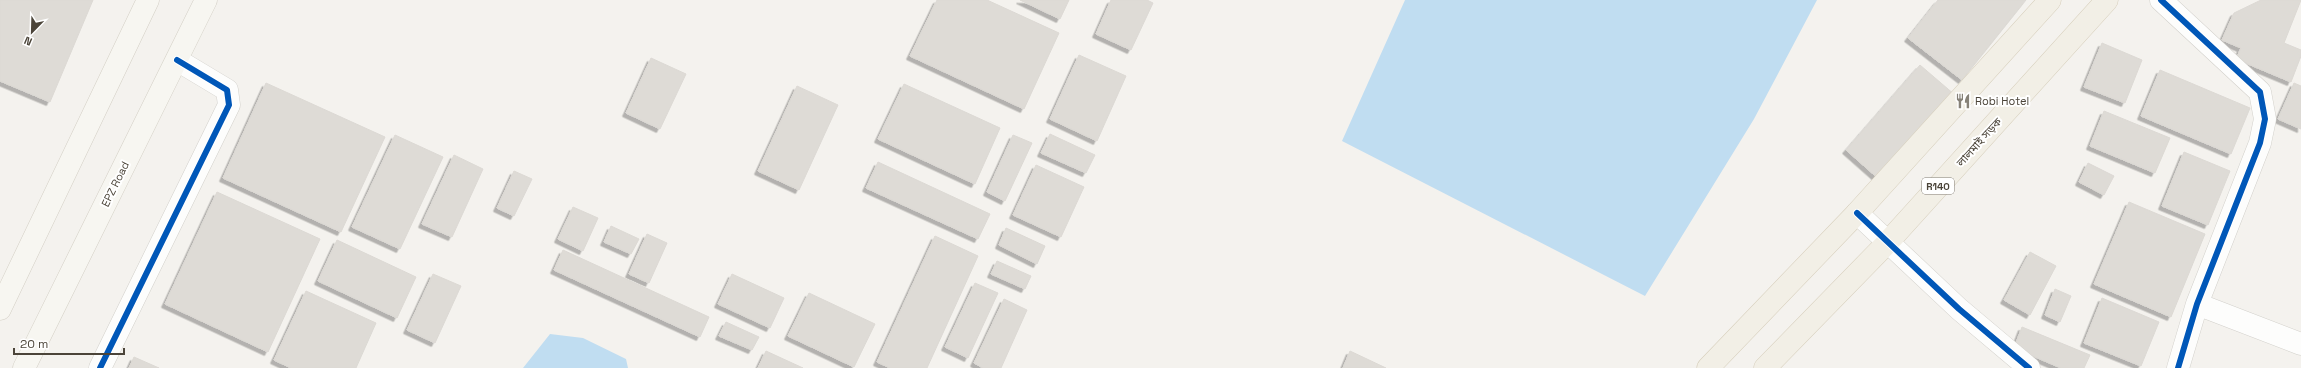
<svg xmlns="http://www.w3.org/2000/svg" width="2301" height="368" font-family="'Space Grotesk','Noto Sans Bengali',sans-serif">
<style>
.water{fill:#c0ddf1}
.building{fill:#dedbd6;stroke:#dcd9d4;filter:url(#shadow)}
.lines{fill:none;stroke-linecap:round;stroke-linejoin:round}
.street-casing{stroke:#d2d0cb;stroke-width:23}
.secondary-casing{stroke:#d3cfc5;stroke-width:23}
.primary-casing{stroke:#d6cebb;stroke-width:23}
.street{stroke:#fdfdfc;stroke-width:22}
.secondary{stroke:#f7f6f1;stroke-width:22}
.primary{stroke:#f2efe6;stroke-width:22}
.cycleway-casing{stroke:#fff;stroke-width:8}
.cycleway{stroke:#0057b8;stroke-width:6}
.labels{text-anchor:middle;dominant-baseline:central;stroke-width:4;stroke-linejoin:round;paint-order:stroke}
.shield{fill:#fff;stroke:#817c74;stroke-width:1}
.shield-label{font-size:10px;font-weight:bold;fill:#4b4439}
.poi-label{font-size:11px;fill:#4b4439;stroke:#fff;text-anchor:start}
.street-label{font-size:11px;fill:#4b4439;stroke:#fff}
</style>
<defs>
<filter id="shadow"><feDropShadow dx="-3.5" dy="3.5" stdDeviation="0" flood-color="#0004"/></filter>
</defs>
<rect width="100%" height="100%" fill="#f4f2ee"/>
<path class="water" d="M1405 0H1817L1754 119 1645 296 1342 141Z
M550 334 583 338 626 359 628 368H523Z"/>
<path class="building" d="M0 0H93L50 102 0 81Z
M937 0H987L1059 33 1024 109 910 56Z
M1020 0H1069L1060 19Z
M1111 0H1147L1153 3 1131 50 1096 34Z
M1938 0H2026L1962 80 1908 38Z
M2261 0H2301L2284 43 2301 50V56L2291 82 2236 59 2241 48 2222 40 2234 13Z
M2102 43 2142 60 2125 103 2084 87Z
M1079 55 1126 76 1097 141 1050 119Z
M651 58 686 74 660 129 626 113Z
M1920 65 1955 95 1881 181 1846 150Z
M2160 70 2250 108 2231 154 2141 116Z
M266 83 385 137 341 232 223 178Z
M2294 83 2301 86V129L2278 119Z
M904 84 1000 128 975 184 878 139Z
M797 86 838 105 799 190 758 171Z
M2104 111 2170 138 2155 173 2090 146Z
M1050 134 1095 155 1086 173 1041 153Z
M395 135 443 157 400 249 352 227Z
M1013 135 1032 143 1005 201 987 192Z
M2184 152 2230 171 2208 225 2162 206Z
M454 155 483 169 452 237 422 224Z
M878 162 990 214 978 239 866 188Z
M2088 163 2114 176 2104 195 2079 182Z
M1036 165 1084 187 1061 237 1013 215Z
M514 171 532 179 514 216 497 208Z
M217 192 320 239 268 352 165 304Z
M2129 202 2205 234 2171 317 2094 284Z
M573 207 598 218 583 251 558 239Z
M611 226 639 239 631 254 604 242Z
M1006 228 1045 246 1037 264 999 245Z
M647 234 667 243 649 283 629 274Z
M935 236 978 256 927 368H890L877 362Z
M337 240 416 277 397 318 318 281Z
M563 250 709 317 700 337 554 270Z
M2030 252 2056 266 2030 315 2004 300Z
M997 261 1031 276 1025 289 991 274Z
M433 274 461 286 435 343 407 330Z
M732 274 784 298 770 328 718 304Z
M975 283 998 293 968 358 945 347Z
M2055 289 2071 296 2060 322 2045 315Z
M306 291 376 323 356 368H291L274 360Z
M809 293 875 324 854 367 788 336Z
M2102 298 2159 322 2141 366 2084 343Z
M1004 299 1027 310 1001 368H983L974 363Z
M726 322 759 337 752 350 719 336Z
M2022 327 2090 355 2084 368H2061L2014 348Z
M766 351 803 368H758Z
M1350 351 1386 368H1343Z
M134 357 159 368H129Z"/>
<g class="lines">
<defs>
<path id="street" d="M2161 0 2260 92 2265 119 2260 143 2197 304 2178 368
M1857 213 1959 309 2029 368
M2197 304 2301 344
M100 368 229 105 227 90 177 60"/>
<path id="secondary" d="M0 309 148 0
M24 368 206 0"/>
<path id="primary" d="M1708 368 1857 213 2050 0
M1765 368 1888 242 2107 0"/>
</defs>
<use href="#street" class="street-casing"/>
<use href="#secondary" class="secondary-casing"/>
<use href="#primary" class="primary-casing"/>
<use href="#street" class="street"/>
<use href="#secondary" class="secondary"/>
<use href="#primary" class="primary"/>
<defs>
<path id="cycleway" d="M2161 0 2260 92 2265 119 2260 143 2197 304 2178 368
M1857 213 1959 309 2029 368
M100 368 229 105 227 90 177 60"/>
</defs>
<use href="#cycleway" class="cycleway-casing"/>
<use href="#cycleway" class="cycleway"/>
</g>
<defs>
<symbol id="restaurant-bare" viewBox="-9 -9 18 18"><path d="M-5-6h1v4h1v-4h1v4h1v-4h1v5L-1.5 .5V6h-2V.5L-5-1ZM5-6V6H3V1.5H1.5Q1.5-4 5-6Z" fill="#868178" stroke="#fff" stroke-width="2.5" paint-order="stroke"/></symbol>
</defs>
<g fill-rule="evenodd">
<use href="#restaurant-bare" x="1952" y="90" width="22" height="22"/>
</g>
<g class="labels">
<rect class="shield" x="1922" y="178" width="32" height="16" rx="3"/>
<g class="shield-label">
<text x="1938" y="186">R140</text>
</g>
<g class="poi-label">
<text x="1975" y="101">Robi Hotel</text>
</g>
<g class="street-label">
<text transform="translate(1979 142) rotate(-48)">লালমাই সড়ক</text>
<text transform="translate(115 184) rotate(-64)">EPZ Road</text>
</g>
</g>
<g transform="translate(32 32) rotate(203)" stroke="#ffffff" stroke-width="3" paint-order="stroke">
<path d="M0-3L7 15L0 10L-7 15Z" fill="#4b4439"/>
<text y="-6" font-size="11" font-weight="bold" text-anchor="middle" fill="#4b4439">N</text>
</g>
<path d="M14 348v6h110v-6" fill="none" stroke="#4b4439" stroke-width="2"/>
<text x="20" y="348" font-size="12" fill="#4b4439" stroke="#ffffff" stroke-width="3" paint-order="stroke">20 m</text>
</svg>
